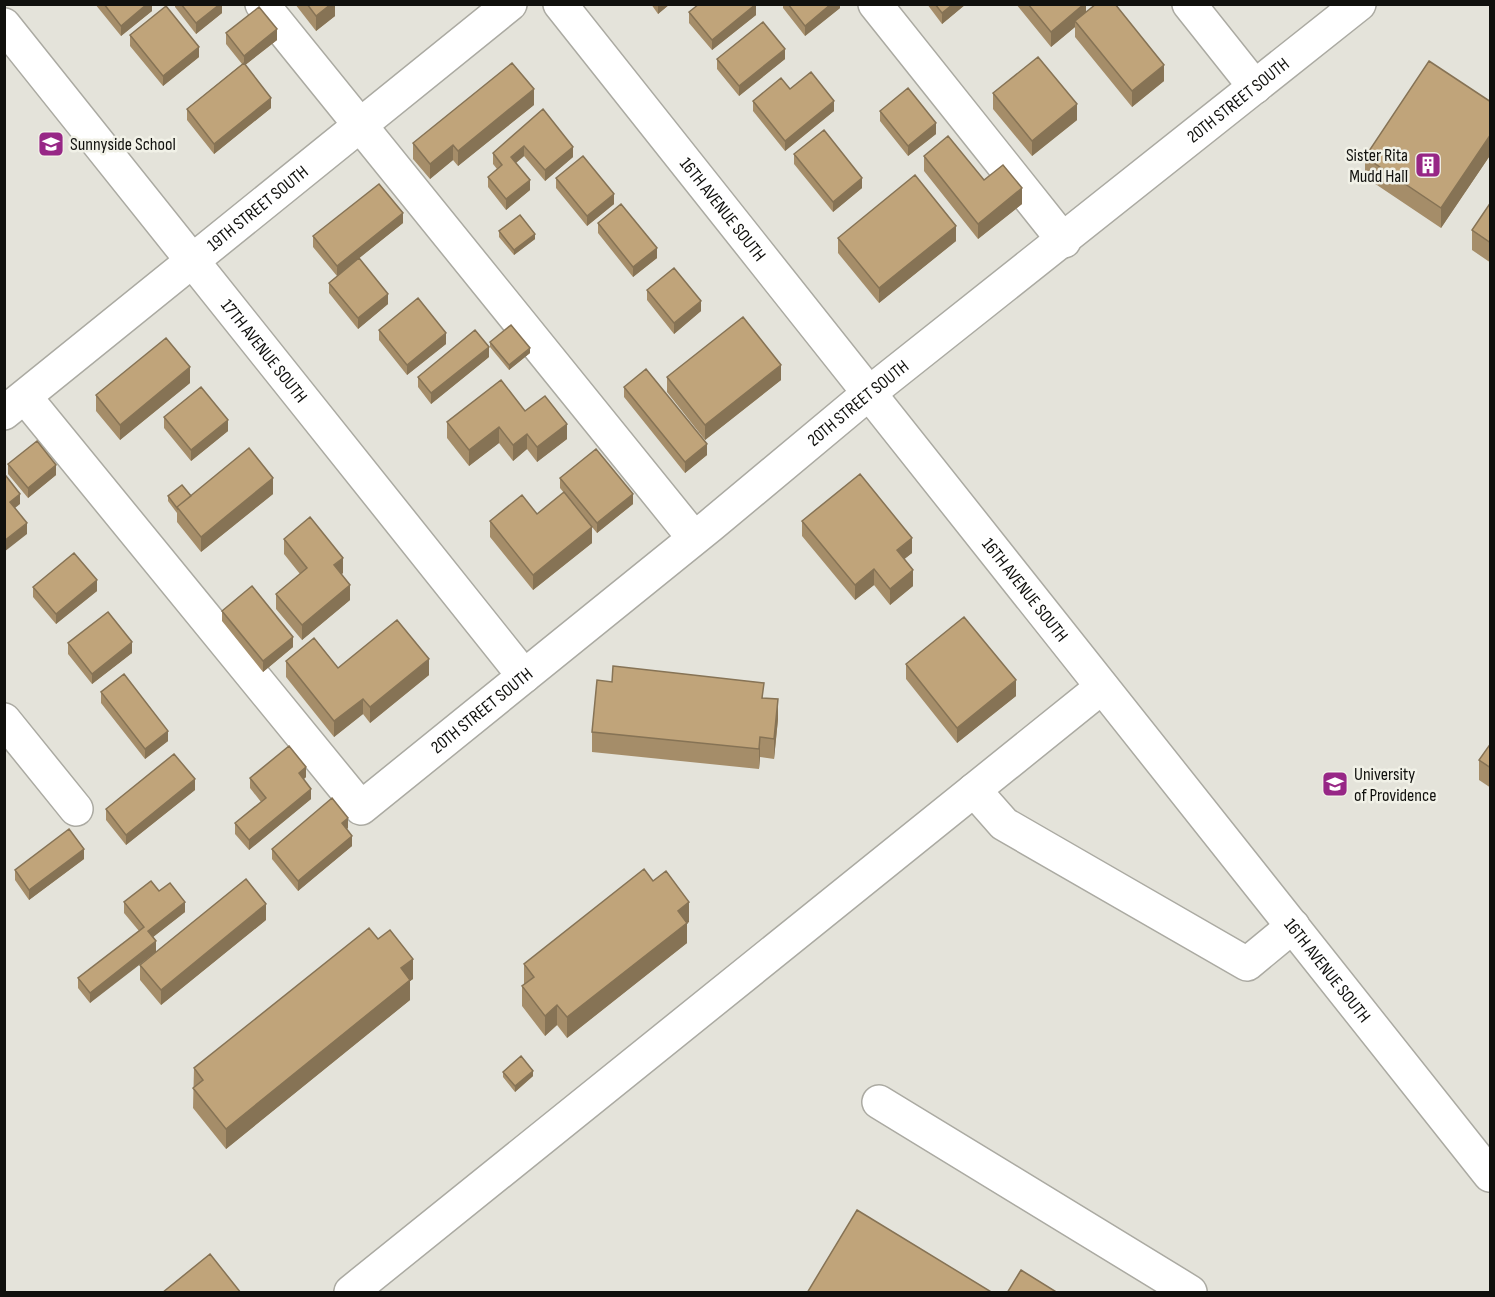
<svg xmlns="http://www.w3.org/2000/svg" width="1495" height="1297" font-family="'Sofia Sans Condensed',sans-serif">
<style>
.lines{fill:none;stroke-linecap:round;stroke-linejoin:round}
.minor-casing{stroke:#abaaa2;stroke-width:36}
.minor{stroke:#fff;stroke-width:33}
.wall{fill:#a58d69}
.shaded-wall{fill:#867355}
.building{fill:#c0a47a;stroke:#867355;stroke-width:1.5}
.labels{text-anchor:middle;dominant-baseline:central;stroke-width:5;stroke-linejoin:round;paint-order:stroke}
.street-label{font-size:18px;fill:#10100d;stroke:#f1f1e7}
.poi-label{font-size:18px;fill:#10100d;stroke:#f1f1e7;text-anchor:start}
</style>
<rect width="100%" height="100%" fill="#e4e3da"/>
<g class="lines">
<defs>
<g id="minor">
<path d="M262 4 694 538"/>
<path id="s1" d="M560 4 1490 1175"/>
<path d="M875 4 1064 241"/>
<path d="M1189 4 1255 87"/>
<path id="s2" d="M4 25 524 676"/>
<path id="s3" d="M25 397 361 808 711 525 868 394 1359 4"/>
<path id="s4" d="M4 413 510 4"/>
<path d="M4 720 76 809"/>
<path d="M974 790 1004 824 1247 964 1293 926"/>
<path d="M879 1102 1190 1292"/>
<path d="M351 1292 1102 687"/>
</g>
</defs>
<use href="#minor" class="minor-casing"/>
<use href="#minor" class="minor"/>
</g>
<path class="wall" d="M95 4H152V11L121 36Z
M175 4H222V13L196 34 175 7Z
M295 4H335V16L316 31Z
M651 4H670L658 14Z
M783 4H840V8L805 36 783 8Z
M927 4H966L942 24Z
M1016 4H1086V12L1164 81 1132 107 1075 37V27L1051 47Z
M689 12 756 15 712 50 689 23Z
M226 33 277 40 245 65 271 108 214 154 187 120V109L242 64 226 44Z
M130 35 199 57 163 86 130 46Z
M717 59H785L739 96 717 69Z
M790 89 834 111 785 151 753 111V101Z
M993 93 1077 120 1032 156 993 109Z
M1491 102V154L1441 228 1365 177V157Z
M534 105 458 166 453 160 430 179 413 159V143Z
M543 109 573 157 545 181 524 156 516 163 530 190 506 210 488 187V177L497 169 493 164V153Z
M880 111 936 134 908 156 880 121Z
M794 154 862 188 833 212 794 164Z
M924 156 984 180 1022 204 978 239 924 171Z
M556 178 614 204 587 226 556 188Z
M1491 202V263L1472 250V230Z
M403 223 359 258 388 304 358 329 329 293V283L337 276 313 247V236Z
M598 223 657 258 633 277 598 233Z
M499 231 535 239 514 255 499 237Z
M838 238 956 241 879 303 838 253Z
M647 290 701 311 674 334 647 300Z
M379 330 446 344 407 375 379 340Z
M490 342 530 353 509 370 490 347Z
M489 357 431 404 418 387V377Z
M667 377 781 380 705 440 667 392Z
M190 383 120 440 96 411V395Z
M624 387 707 455 685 473 624 397Z
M525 411 567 439 537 462 527 449 513 461 499 443 469 466 447 438V422Z
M164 417 228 431 191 461 164 428Z
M8 464 56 475 28 498 8 474Z
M560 478 633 504 597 533 560 488Z
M273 494 201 552 177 522V513L168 501V496H191Z
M490 521 592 543 533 590 490 537Z
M802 521 912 553 904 559 913 586 890 605 874 585 855 600 802 536Z
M284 539 343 573 341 574 350 600 302 640 276 609V594L300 574 284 554Z
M33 587 97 591 56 624 33 597Z
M222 611 293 647 263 672 222 621Z
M68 643 132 653 92 684 68 654Z
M286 661 338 668 429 675 370 723 363 714 334 737 286 677Z
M906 664 1016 696 957 743 906 679Z
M101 692 168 741 145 759 101 703Z
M764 698 778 719 774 759 760 757 759 769 592 752V732Z
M1491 743V788L1479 780V760Z
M306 777 304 779 311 799 249 850 235 834V823L261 802 250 788V778Z
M195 790 126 845 106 820V809Z
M348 828 347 829 352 846 298 891 272 859V849Z
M84 859 29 900 15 880V870Z
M653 881 689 922 687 923V943L567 1038 557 1025 545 1036 522 1006V986L524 985V964Z
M159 891 185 912 153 937 90 1003 78 988V978L139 931 124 913V902Z
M266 920 161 1005 140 980V965Z
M378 939 413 979 410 981V1000L226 1149 193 1108 194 1068Z
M503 1072 533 1076 515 1092 503 1077Z"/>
<path class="shaded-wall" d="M147 4H152V11L121 36V26Z
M220 4H222V13L196 34V23Z
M331 4H335V16L316 31V16Z
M658 4H670L658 14Z
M756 4V15L712 50V40Z
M831 4H840V8L805 36V26Z
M953 4H966L942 24V13Z
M1084 4H1086V18L1075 21V27L1051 47V32Z
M277 29V40L244 66V56Z
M199 47V57L163 86V76Z
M785 49V59L739 96V86Z
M1164 65V81L1132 107V91Z
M534 89V105L458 166V151Z
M271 98V108L214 154V144Z
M834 101V111L785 151V141Z
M1077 104V120L1032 156V141Z
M936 123V134L908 156V146Z
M1491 134V154L1441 228V208Z
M453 145V160L430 179V164Z
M524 146V156L511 167V157Z
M573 147V157L545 181V170Z
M862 178V188L833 212V202Z
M530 180V190L506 210V199Z
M1022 188V204L978 239V224Z
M614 194V204L587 226V216Z
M403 213V223L337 276V266Z
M956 226V241L879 303V288Z
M535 234V239L514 255V250Z
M657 248V258L633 277V267Z
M388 294V304L358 329V318Z
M701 301V311L674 334V323Z
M446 333V344L407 375V365Z
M489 347V357L431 404V393Z
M530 348V353L509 370V365Z
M781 365V380L705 440V425Z
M190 367V383L120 440V425Z
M228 420V431L191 461V450Z
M567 424V439L537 462V447Z
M499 427V443L469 466V450Z
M527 434V449L513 461V445Z
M707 444V455L685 473V462Z
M56 465V475L28 498V488Z
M273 478V494L201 552V537Z
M20 494V504L10 512V502Z
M633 494V504L597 533V523Z
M27 523V534L4 552V541Z
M592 527V543L533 590V575Z
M912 538V553L897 565V550Z
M343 558V573L334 581V565Z
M874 569V585L855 600V585Z
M913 570V586L890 605V589Z
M97 580V591L56 624V614Z
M350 585V600L302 640V625Z
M293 637V647L263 672V661Z
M132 642V653L92 684V674Z
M429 659V675L370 723V707Z
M1016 680V696L957 743V728Z
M363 699V714L334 737V721Z
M778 699V719L774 759V739Z
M168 731V741L145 759V749Z
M760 737V757L759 769V749Z
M306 767V777L299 783V773Z
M195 779V790L126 845V835Z
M311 789V799L249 850V840Z
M348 818V828L342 833V823Z
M352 836V846L298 891V881Z
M84 849V859L29 900V890Z
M185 902V912L148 941V931Z
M689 902V922L687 923V943L567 1038V1017L678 911Z
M266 904V920L161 1005V990Z
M156 941V952L90 1003V993Z
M413 959V979L410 981V1000L226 1149V1129L401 968Z
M557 1005V1025L545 1036V1016Z
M533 1071V1076L515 1092V1086Z"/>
<path class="building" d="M104 4H147L121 26Z
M181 4H220L196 23Z
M307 4H331L316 16Z
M699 4H756L712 40 689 12Z
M788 4H831L805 26Z
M935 4H953L942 13Z
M1028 4H1084L1051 32Z
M1096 4H1115L1164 65 1132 91 1075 21Z
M166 6 199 47 163 76 130 35Z
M259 7 277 29 244 56 226 33Z
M763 22 785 49 739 86 717 59Z
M1038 57 1077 104 1032 141 993 93Z
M1429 61 1491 102V134L1441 208 1365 157Z
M244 63 271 98 214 144 187 109Z
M512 63 534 89 458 151 453 145 430 164 413 143Z
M811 72 834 101 785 141 753 101 781 78 790 89Z
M908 88 936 123 908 146 880 111Z
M543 109 573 147 545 170 524 146 511 157 530 180 506 199 488 177 502 165 493 153Z
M824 130 862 178 833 202 794 154Z
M948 136 984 180 1003 165 1022 188 978 224 924 156Z
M583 156 614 194 587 216 556 178Z
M915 175 956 226 879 288 838 238Z
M379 184 403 213 337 266 313 236Z
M1491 202V243L1472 230Z
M621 204 657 248 633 267 598 223Z
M520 215 535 234 514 250 499 231Z
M359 258 388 294 358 318 329 283Z
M674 268 701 301 674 323 647 290Z
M418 298 446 333 407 365 379 330Z
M743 317 781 365 705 425 667 377Z
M511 325 530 348 509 365 490 342Z
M475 330 489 347 431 393 418 377Z
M166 338 190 367 120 425 96 395Z
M646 369 707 444 685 462 624 387Z
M501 380 525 411 545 396 567 424 537 447 527 434 513 445 499 427 469 450 447 422Z
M201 387 228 420 191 450 164 417Z
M37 441 56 465 28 488 8 464Z
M249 448 273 478 201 537 177 507Z
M596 449 633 494 597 523 560 478Z
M860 474 912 538 897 550 913 570 890 589 874 569 855 585 802 521Z
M6 476 20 494 10 502 27 523 4 541V477Z
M182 485 191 496 177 507V508L168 496Z
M564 492 592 527 533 575 490 521 522 495 537 514Z
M310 517 343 558 334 565 350 585 302 625 276 594 307 568 284 539Z
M74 553 97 580 56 614 33 587Z
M252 586 293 637 263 661 222 611Z
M108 612 132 642 92 674 68 643Z
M964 617 1016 680 957 728 906 664Z
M397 620 429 659 370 707 363 699 334 721 286 661 314 638 338 668Z
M613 666 764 683 762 698 778 699 774 739 760 737 759 749 592 732 597 680 612 682Z
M124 674 168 731 145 749 101 692Z
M1491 743V768L1479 760Z
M289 746 306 767 299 773 311 789 249 840 235 823 266 798 250 778Z
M174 754 195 779 126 835 106 809Z
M332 798 348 818 342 823 352 836 298 881 272 849Z
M69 829 84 849 29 890 15 870Z
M644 869 653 881 666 871 689 902 678 911 687 923 567 1017 557 1005 545 1016 522 986 534 977 524 964Z
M246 879 266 904 161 990 140 965Z
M151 881 159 891 170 883 185 902 148 931 156 941 90 993 78 978 144 927 124 902Z
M369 928 378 939 390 930 413 959 401 968 410 980 226 1129 193 1088 203 1080 194 1068Z
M521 1056 533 1071 515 1086 503 1072Z
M857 1210 993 1293H807Z
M210 1254 241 1293H162Z
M1021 1270 1058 1293H1007Z"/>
<defs>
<symbol id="school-square" viewBox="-11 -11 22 22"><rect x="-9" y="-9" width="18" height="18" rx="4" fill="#972786" stroke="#f1f1e7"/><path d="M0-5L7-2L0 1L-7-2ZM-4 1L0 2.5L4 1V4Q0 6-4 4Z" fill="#fff"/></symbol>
<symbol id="building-square" viewBox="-11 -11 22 22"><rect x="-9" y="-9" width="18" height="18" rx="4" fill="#972786" stroke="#f1f1e7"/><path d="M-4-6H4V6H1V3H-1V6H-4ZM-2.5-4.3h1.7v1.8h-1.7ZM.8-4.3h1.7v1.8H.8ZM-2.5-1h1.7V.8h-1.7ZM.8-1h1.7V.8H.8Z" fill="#fff"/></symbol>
<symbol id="university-square" viewBox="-11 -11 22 22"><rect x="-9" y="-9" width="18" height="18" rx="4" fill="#972786" stroke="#f1f1e7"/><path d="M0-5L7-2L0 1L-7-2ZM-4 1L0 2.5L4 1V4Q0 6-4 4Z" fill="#fff"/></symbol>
</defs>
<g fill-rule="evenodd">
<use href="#school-square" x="36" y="129" width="30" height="30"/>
<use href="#building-square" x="1413" y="150" width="30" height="30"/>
<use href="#university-square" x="1320" y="769" width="30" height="30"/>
</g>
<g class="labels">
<g class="street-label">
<text stroke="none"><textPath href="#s3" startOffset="1658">20TH STREET SOUTH</textPath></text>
<text stroke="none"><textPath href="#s4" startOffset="326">19TH STREET SOUTH</textPath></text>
<text stroke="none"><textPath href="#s1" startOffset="262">16TH AVENUE SOUTH</textPath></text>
<text stroke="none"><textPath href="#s2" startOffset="417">17TH AVENUE SOUTH</textPath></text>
<text stroke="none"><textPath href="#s3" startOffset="1172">20TH STREET SOUTH</textPath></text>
<text stroke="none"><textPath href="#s1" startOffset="748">16TH AVENUE SOUTH</textPath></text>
<text stroke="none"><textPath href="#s3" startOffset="686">20TH STREET SOUTH</textPath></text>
<text stroke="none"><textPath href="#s1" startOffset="1234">16TH AVENUE SOUTH</textPath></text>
</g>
<g class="poi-label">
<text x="70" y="144">Sunnyside School</text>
<text x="1408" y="155" text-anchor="end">Sister Rita<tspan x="1408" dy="21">Mudd Hall</tspan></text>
<text x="1354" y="774">University<tspan x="1354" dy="21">of Providence</tspan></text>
</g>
</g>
<rect width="1495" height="1297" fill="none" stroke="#10100d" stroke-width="12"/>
</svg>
